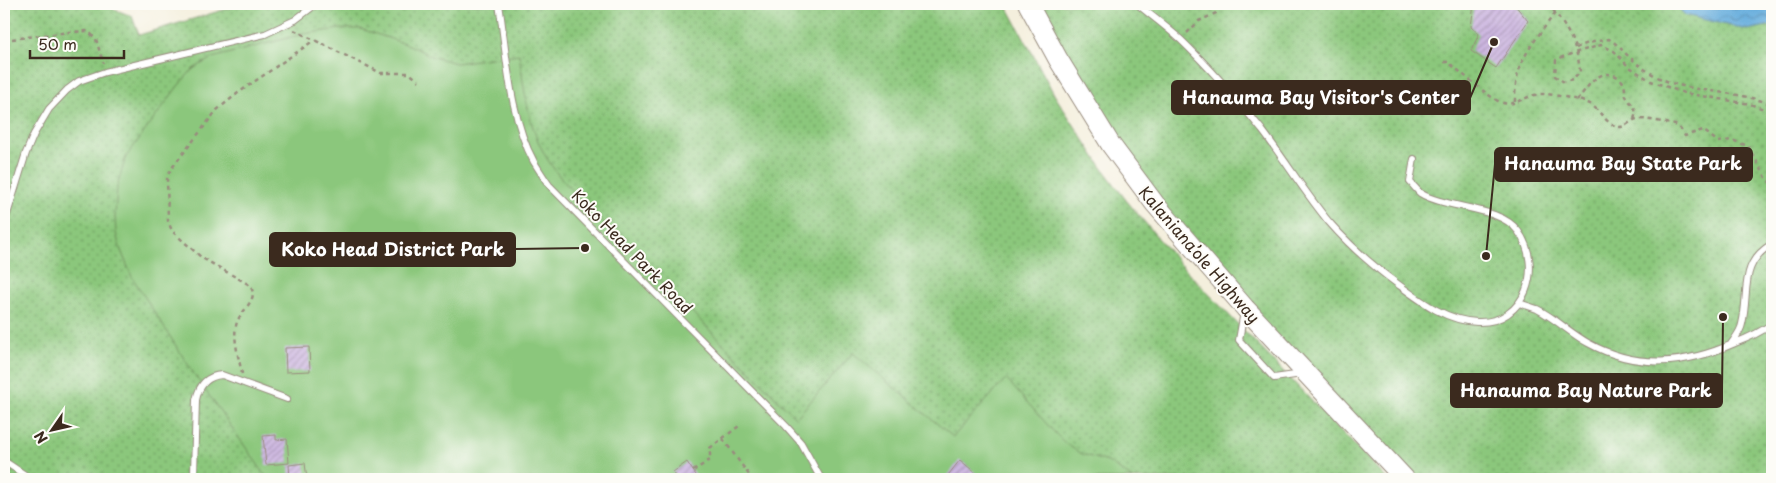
<svg xmlns="http://www.w3.org/2000/svg" width="1776" height="483" font-family="'Playpen Sans',sans-serif">
<style>
.park{fill:url(#park-dots);stroke:#63784d}
.pitch{fill:#8bc77c;stroke:#63784d}
.water{fill:url(#water-waves);stroke:#506c7e}
.building{fill:url(#building-hatch)}
.lines{fill:none;stroke-linecap:round;stroke-linejoin:round}
.service-casing{stroke:#988c7e;stroke-width:8}
.primary-casing{stroke:#988c7e;stroke-width:21}
.path{stroke:#988c7e;stroke-width:2.5;stroke-dasharray:4 4;stroke-linecap:butt}
.service{stroke:#fff;stroke-width:6}
.primary{stroke:#fff;stroke-width:19}
.labels{text-anchor:middle;dominant-baseline:central;stroke-width:4;stroke-linejoin:round;paint-order:stroke}
.street-label{font-size:16px;fill:#3b2a1e;stroke:#fdfcf7}
.leader{fill:none;stroke:#3b2a1e;stroke-width:2}
.callout-dot{fill:#3b2a1e;stroke:#fdfcf7;stroke-width:2}
.callout{fill:#3b2a1e;stroke:#3b2a1e;stroke-width:2}
.callout-label{font-size:18px;text-anchor:middle;font-weight:bold;fill:#fff}
</style>
<defs>
<pattern id="park-dots" width="8" height="8" patternUnits="userSpaceOnUse" patternTransform="scale(1.25)"><rect width="8" height="8" fill="#8bc77c"/><path d="M2 2h.1M6 6h.1" fill="none" stroke="#73a265" stroke-width="1.8" stroke-linecap="round"/></pattern>
<pattern id="water-waves" width="16" height="10" patternUnits="userSpaceOnUse" patternTransform="scale(1.25)"><rect width="16" height="10" fill="#66addd"/><path d="M0 5q4-4 8 0t8 0" fill="none" stroke="#558db3"/></pattern>
<pattern id="building-hatch" width="6" height="6" patternUnits="userSpaceOnUse" patternTransform="scale(1.25)"><rect width="6" height="6" fill="#cdb7e1"/><path d="M-1 1l2-2M0 6l6-6M5 7l2-2" fill="none" stroke="#a895b6"/></pattern>
</defs>
<rect width="100%" height="100%" fill="#fdfcf7"/>
<filter id="ink" filterUnits="userSpaceOnUse"><feTurbulence type="fractalNoise" baseFrequency=".02" numOctaves="2"/><feDisplacementMap in="SourceGraphic" scale="10" xChannelSelector="R" yChannelSelector="G"/><feConvolveMatrix kernelMatrix="1 2 1 2 8 2 1 2 1" color-interpolation-filters="sRGB"/></filter>
<filter id="wash" filterUnits="userSpaceOnUse"><feTurbulence type="fractalNoise" baseFrequency=".0096" numOctaves="4" result="noise"/><feDisplacementMap in="SourceGraphic" scale="20" xChannelSelector="R" yChannelSelector="G"/><feGaussianBlur stdDeviation="1.12" result="paint"/><feColorMatrix in="noise" values="0 0 0 0 0 0 0 0 0 0 0 0 0 0 0 0 0 1.4 0 .05"/><feComposite in="paint" operator="in"/></filter>
<g filter="url(#wash)">
<rect width="100%" height="100%" fill="#f4efdd"/>
<path class="park" d="M4 4H100L132 16 139 35 243 4H1006L1055 96 1101 166 1126 200 1180 264 1387 479H4Z
M1028 4H1772V479H1405L1155 204Z"/>
<path class="pitch" d="M340 29H361L409 45 433 57 456 63 519 54C527 108 530 147 570 188L796 418 853 353 953 437 1006 379 1054 432 1066 444 1082 454 1108 462 1133 479H268L194 374 132 277 120 248 116 233 115 217 117 186 126 157 178 86 193 69 212 58 303 34Z"/>
<path class="water" d="M1675 4H1772V25L1747 30 1685 15Z"/>
<g id="blocks">
<path class="building" d="M1474 4H1514L1528 21 1496 68 1471 51 1479 34 1471 27Z
M309 347 310 371 286 372 285 348Z
M276 435V440L287 439 289 463 266 465 263 436Z
M960 460 983 479H945Z
M687 462 693 471 699 479H678L673 472Z
M305 463 307 479H290L289 465Z"/>
</g>
</g>
<g filter="url(#ink)">
<use href="#blocks" fill-opacity="0" stroke="#988c7e" stroke-width="1"/>
<g class="lines">
<defs>
<path id="service" d="M499 4C507 55 509 116 534 162 539 170 544 178 549 185L786 426 801 443 821 479
M1137 4C1152 16 1167 27 1181 40 1210 68 1237 99 1262 130 1285 160 1305 193 1329 222 1350 246 1374 267 1399 285 1422 302 1447 321 1477 322 1526 324 1544 267 1518 231 1500 206 1446 209 1420 193 1417 190 1413 185 1410 182L1414 159
M4 224 26 153 34 134 49 109 67 90 79 81 105 72 265 34 295 20 316 4
M1519 303C1525 305 1531 307 1537 309 1555 318 1570 333 1588 343 1637 370 1685 365 1735 343 1748 338 1761 332 1772 324
M1244 312 1239 340 1274 378 1302 374
M1731 344C1735 338 1741 331 1742 324 1750 292 1738 264 1772 244
M4 461 31 479
M193 479 194 474 196 400C199 385 207 376 222 375L287 399"/>
<path id="primary" d="M1028 4 1058 59 1111 145 1155 204 1245 308 1405 479"/>
</defs>
<use href="#service" class="service-casing"/>
<use href="#primary" class="primary-casing"/>
<path class="path" d="M1548 4C1565 24 1578 45 1580 72L1573 80 1564 82 1555 76 1556 60C1570 53 1586 50 1601 45L1614 51 1628 66 1651 81 1684 93 1750 104 1772 112
M294 30 381 73H409L419 81
M1187 33 1199 21 1216 13 1220 4
M4 40 69 32 88 31 96 39 103 63
M1576 48 1588 43 1609 39C1620 46 1623 52 1632 59 1645 71 1662 81 1679 85 1709 93 1743 92 1772 105
M1444 62H1448C1461 72 1487 96 1500 102 1516 108 1526 94 1541 94 1549 93 1582 100 1590 104 1600 110 1607 126 1620 127 1626 127 1631 120 1637 119 1644 118 1667 123 1675 125 1680 127 1682 132 1685 136L1703 130 1718 142 1732 140 1748 146 1768 181 1772 183
M1577 100C1586 90 1597 69 1613 75 1616 76 1620 77 1622 81 1626 85 1624 91 1626 96 1630 105 1639 106 1634 119
M1515 102C1514 61 1533 44 1555 13
M242 374C239 358 232 337 237 322 242 309 262 297 248 284L202 258 172 231 168 221 167 177 171 169 217 110 238 93 313 41
M723 439 752 479
M693 471 710 460V448L739 426"/>
<use href="#service" class="service"/>
<use href="#primary" class="primary"/>
</g>
</g>
<g class="labels">
<g class="street-label">
<text transform="translate(633 251) rotate(46)">Koko Head Park Road</text>
<text transform="translate(1200 254) rotate(49)">Kalaniana’ole Highway</text>
</g>
</g>
<path class="leader" d="M1494 42L1470 98M1486 256L1495 164M585 248L515 249M1723 317L1722 390"/>
<g class="callout-dot">
<circle cx="1494" cy="42" r="5"/>
<circle cx="1486" cy="256" r="5"/>
<circle cx="585" cy="248" r="5"/>
<circle cx="1723" cy="317" r="5"/>
</g>
<g class="callout">
<rect x="1172" y="81" width="298" height="33" rx="5"/>
<rect x="1495" y="148" width="257" height="33" rx="5"/>
<rect x="270" y="233" width="245" height="33" rx="5"/>
<rect x="1451" y="374" width="271" height="33" rx="5"/>
</g>
<g class="callout-label">
<text x="1321" y="104">Hanauma Bay Visitor's Center</text>
<text x="1623" y="170">Hanauma Bay State Park</text>
<text x="393" y="256">Koko Head District Park</text>
<text x="1586" y="397">Hanauma Bay Nature Park</text>
</g>
<rect width="1776" height="483" fill="none" stroke="#fdfcf7" stroke-width="20"/>
<g transform="translate(52 430) rotate(236)" stroke="#fdfcf7" stroke-width="4" paint-order="stroke">
<path d="M0-4L9 19L0 12L-9 19Z" fill="#3b2a1e"/>
<text y="-8" font-size="14" font-weight="bold" text-anchor="middle" fill="#3b2a1e">N</text>
</g>
<path d="M30 50v8h94v-8" fill="none" stroke="#3b2a1e" stroke-width="2.5"/>
<text x="38" y="50" font-size="15" fill="#3b2a1e" stroke="#fdfcf7" stroke-width="4" paint-order="stroke">50 m</text>
</svg>
